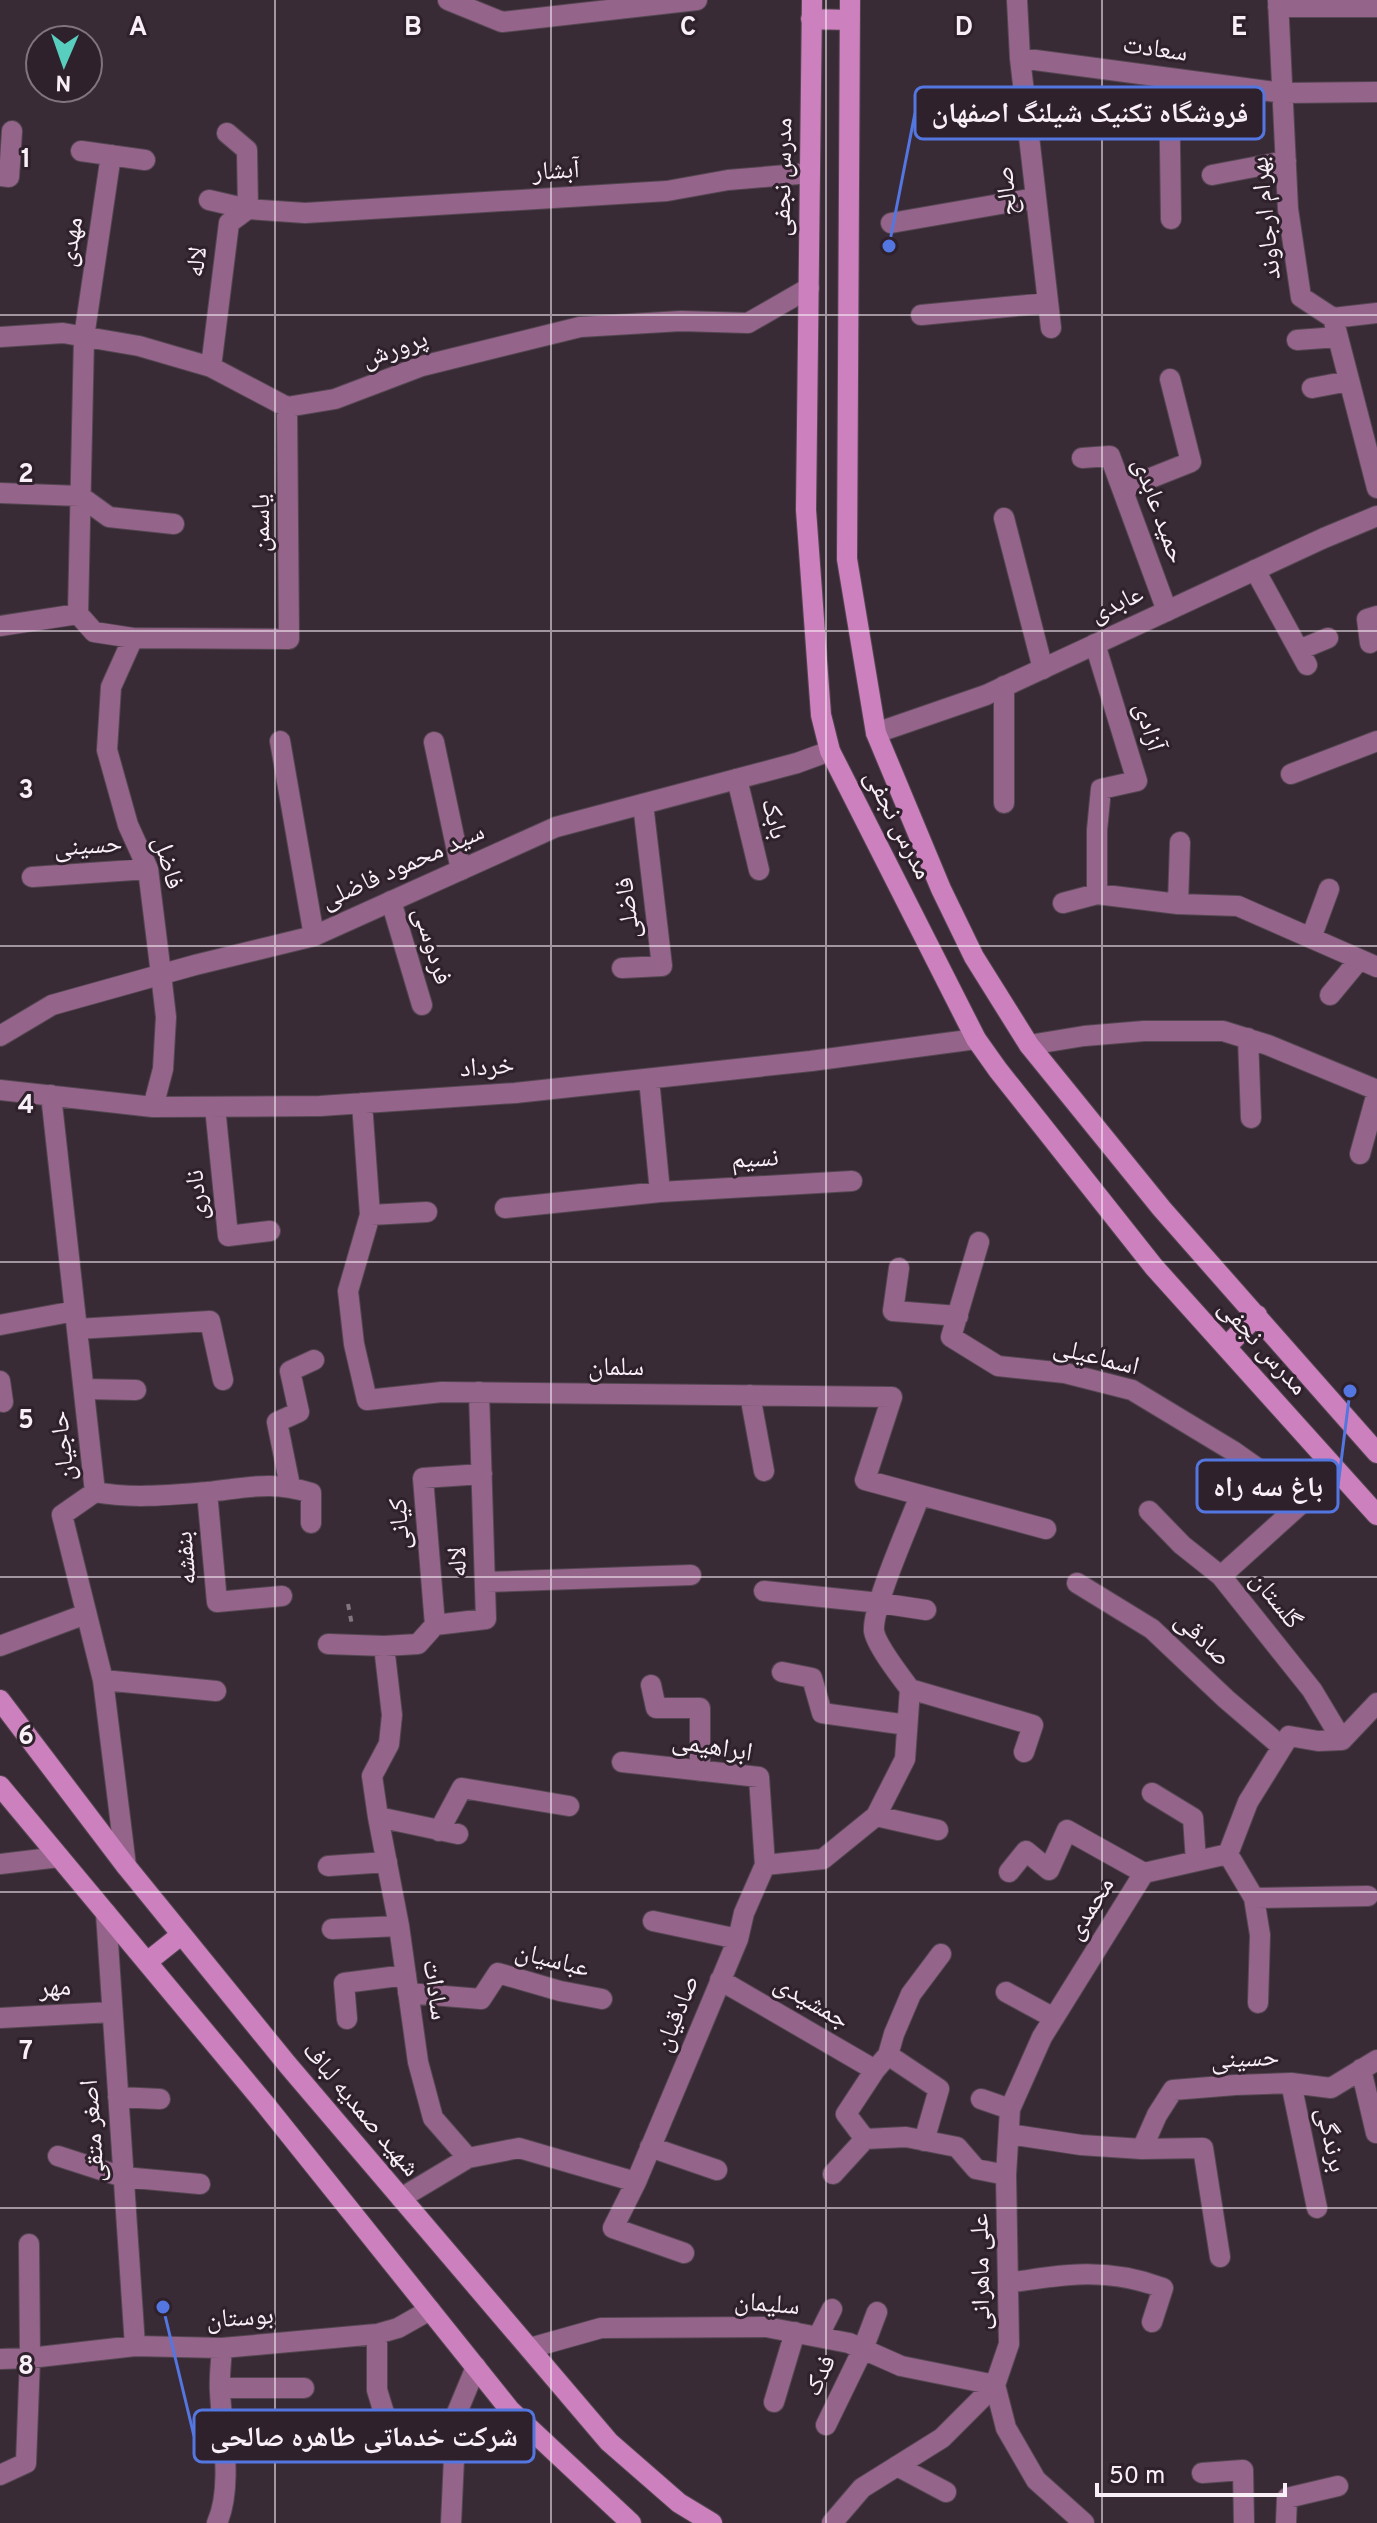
<svg xmlns="http://www.w3.org/2000/svg" width="1377" height="2523" font-family="Overpass,'Noto Naskh Arabic',sans-serif">
<style>
.lines{fill:none;stroke-linecap:round;stroke-linejoin:round}
.minor-casing{stroke:#544751;stroke-width:22}
.tertiary-casing{stroke:#544751;stroke-width:22}
.secondary-casing{stroke:#544751;stroke-width:22}
.path{stroke:#81757f;stroke-width:4;stroke-dasharray:6 6;stroke-linecap:butt}
.minor{stroke:#95648b;stroke-width:20}
.tertiary{stroke:#95648b;stroke-width:20}
.secondary{stroke:#cd80be;stroke-width:20}
.grid{fill:none;stroke:#f9f0f7;stroke-width:2;stroke-opacity:0.55}
.labels{text-anchor:middle;dominant-baseline:central;stroke-width:6;stroke-linejoin:round;paint-order:stroke}
.street-label{font-size:26px;fill:#f9f0f7;stroke:#2f212c}
.grid-label{font-size:26px;text-anchor:middle;font-weight:bold;fill:#f9f0f7;stroke:#2f212c;stroke-width:6;stroke-linejoin:round;paint-order:stroke}
.leader{fill:none;stroke:#5476e0;stroke-width:3}
.callout-dot{fill:#5476e0;stroke:#2f212c;stroke-width:3}
.callout{fill:#2f212c;stroke:#5476e0;stroke-width:3}
.callout-label{font-size:28px;text-anchor:middle;font-weight:bold;fill:#f9f0f7}
</style>
<rect width="100%" height="100%" fill="#392b36"/>
<g class="lines">
<defs>
<path id="minor" d="M448 0 502 22 697 0
M1017 0 1020 58 1051 328
M1278 0 1288 209 1301 297 1333 318
M1278 7H1377
M1020 58 1283 93 1377 92
M1169 78 1171 219
M81 151 145 160
M1212 175 1286 161
M0 176 9 177 12 131
M209 200 248 209 305 213 667 191 728 180 810 173
M891 223 1035 198
M921 315 1048 303
M1333 318 1377 488
M1333 318 1377 313
M0 337 63 333 139 346 211 367 287 407 335 399 422 366 580 327 681 321 748 323 809 288
M1297 340 1338 337
M211 367 229 223 248 209 247 150 227 133
M1312 388 1349 381
M1082 458 1110 456 1167 611
M1123 489 1191 462 1170 379
M0 493 80 496 109 517 174 524
M1004 518 1043 669
M1255 570 1307 665
M78 614 84 337 111 155
M0 626 78 614 94 632 133 638 289 639 287 407
M133 638 111 687 107 750 128 825 148 869 161 974 166 1017 163 1069 153 1107
M1370 643 1367 619 1377 616
M1095 644 1137 781 1101 789 1097 830V894
M1299 650 1328 638
M1004 686V803
M280 741 314 936
M434 742 461 870
M1291 774 1377 741
M737 779 759 870
M32 877 148 869
M391 901 422 1005
M1063 903 1097 894 1178 904 1238 906 1377 967
M1178 904 1180 842
M1311 938 1329 889
M622 968 662 966 643 804
M1330 995 1359 960
M1248 1038 1251 1118
M1029 1045 1084 1036 1144 1031H1223L1268 1045 1377 1090
M649 1079 660 1192
M0 1090 153 1107 320 1106 515 1093 811 1061 976 1039
M51 1095 95 1492 62 1515 103 1680 126 1866
M362 1103 370 1215 348 1291 354 1344 367 1400 442 1392 892 1397 865 1480 1046 1529
M215 1107 228 1236 270 1231
M1360 1154 1377 1093
M505 1208 660 1192 852 1181
M370 1215 427 1212
M979 1242 951 1337 998 1366 1065 1373 1132 1390 1233 1451 1304 1501 1221 1576
M899 1268 893 1311 958 1316
M0 1325 75 1311
M77 1329 210 1321 223 1380
M0 1381 3 1402
M84 1389 136 1390
M750 1395 764 1471
M290 1486 277 1422 299 1412 290 1371 314 1360
M95 1492C131 1499 170 1495 207 1492 246 1488 273 1480 311 1493V1523
M207 1492 217 1602 282 1596
M1149 1511 1182 1545 1221 1576 1312 1690 1342 1740
M485 1582 691 1575
M1077 1583 1152 1629 1226 1699 1282 1747
M764 1591 880 1603 926 1610
M435 1625 423 1478 482 1474
M328 1644 384 1646 418 1644 435 1625 486 1619 479 1392
M0 1646 86 1614
M384 1646 392 1715 389 1744 372 1776 378 1817 399 1926 418 2062 433 2118 468 2158
M782 1672 812 1678 822 1713 907 1725
M103 1680 216 1691
M651 1685 656 1708H700V1771
M910 1689 1033 1725 1024 1752
M622 1762 759 1777 765 1865 744 1913 738 1939 702 2025 636 2182 613 2228 684 2253
M1152 1793 1193 1818 1196 1861
M876 1816 938 1830
M378 1817 458 1834
M439 1831 462 1788 569 1806
M1228 1854 1254 1898 1260 1935 1258 2003
M0 1864 59 1857
M765 1865 823 1859 876 1816 905 1759 910 1689C901 1677 876 1645 874 1631 872 1606 910 1523 920 1495
M328 1866 387 1862
M1009 1872 1026 1851 1049 1870 1067 1830 1144 1873
M1254 1898 1368 1896
M106 1913 135 2346
M653 1921 738 1939
M332 1929 399 1926
M720 1980 875 2070
M1006 1992 1054 2018
M408 1993 481 1999 498 1973 560 1991 602 1999
M0 2018 112 2012
M347 2019 344 1983 406 1975
M888 2055 939 2089 924 2141
M1361 2069 1376 2133
M1291 2083 1317 2208
M118 2097 160 2099
M981 2099 1010 2109
M1009 2134 1081 2145 1142 2149 1157 2115 1173 2090 1235 2085 1291 2083 1331 2088 1377 2060
M865 2139 846 2114 875 2070 888 2055 894 2034 911 1994 941 1954
M650 2147 717 2170
M1142 2149 1203 2148 1220 2257
M58 2156 123 2177 200 2184
M833 2174 865 2139 906 2137 957 2147 976 2169 1006 2175
M401 2198 468 2158 519 2148 636 2182
M1008 2283C1065 2274 1107 2267 1163 2288L1152 2322
M818 2337 832 2309
M530 2348 601 2328 766 2327 849 2343 901 2366 995 2385 1006 2428 1036 2480 1084 2523
M0 2359 30 2358 135 2346 222 2348 377 2334 398 2328 430 2310
M220 2388H304
M774 2402 795 2332
M826 2425 863 2349 877 2312
M345 2444 392 2439 377 2390V2334
M897 2466 946 2492
M1202 2473 1243 2470 1244 2523
M0 2475 26 2463 30 2358 29 2244
M217 2523C233 2487 222 2432 220 2392 219 2378 221 2363 222 2348
M451 2523 456 2415 476 2367
M832 2523 862 2488 942 2438 995 2385 1009 2344 1006 2175 1010 2109 1042 2037 1144 1873 1228 1854 1248 1802 1289 1736 1318 1741 1342 1740 1377 1703
M1286 2523 1287 2498 1338 2486"/>
<path id="tertiary" d="M876 733 986 695 1324 538 1377 516
M0 1036 52 1005 195 965 314 936 556 827 797 763 830 751"/>
<path id="secondary" d="M812 0 806 510 821 715 830 751 976 1039 998 1070 1154 1267 1377 1515
M850 0 847 559 876 733 941 889 974 957 1029 1045 1162 1209 1377 1453
M811 19 850 20
M1226 1347 1257 1315
M0 1700 126 1866 287 2064 609 2442 679 2503 712 2523
M0 1786 265 2104 510 2410 631 2523
M147 1962 181 1935"/>
</defs>
<use href="#minor" class="minor-casing"/>
<use href="#tertiary" class="tertiary-casing"/>
<use href="#secondary" class="secondary-casing"/>
<path class="path" d="M348 1604 352 1625"/>
<use href="#minor" class="minor"/>
<use href="#tertiary" class="tertiary"/>
<use href="#secondary" class="secondary"/>
</g>
<path class="grid" d="M275 0V2523M551 0V2523M826 0V2523M1102 0V2523M0 315H1377M0 631H1377M0 946H1377M0 1262H1377M0 1577H1377M0 1892H1377M0 2208H1377"/>
<g class="labels">
<g class="street-label">
<text transform="translate(1155 50) rotate(8)">سعادت</text>
<text transform="translate(556 172) rotate(-3)">آبشار</text>
<text transform="translate(784 177) rotate(-89)">مدرس نجفی</text>
<text transform="translate(1008 191) rotate(-96)">صالح</text>
<text transform="translate(1267 218) rotate(-96)">بهرام ارجاوند</text>
<text transform="translate(72 242) rotate(-81)">مهدی</text>
<text transform="translate(198 262) rotate(-83)">لاله</text>
<text transform="translate(395 350) rotate(-19)">پرورش</text>
<text transform="translate(1158 511) rotate(70)">حمید عابدی</text>
<text transform="translate(262 523) rotate(-90)">یاسمن</text>
<text transform="translate(1117 605) rotate(-25)">عابدی</text>
<text transform="translate(1148 727) rotate(73)">آزادی</text>
<text transform="translate(773 819) rotate(76)">بابک</text>
<text transform="translate(897 825) rotate(63)">مدرس نجفی</text>
<text transform="translate(88 847) rotate(-4)">حسینی</text>
<text transform="translate(167 863) rotate(74)">فاضل</text>
<text transform="translate(403 867) rotate(-24)">سید محمود فاضلی</text>
<text transform="translate(629 908) rotate(-97)">فاضلی</text>
<text transform="translate(431 946) rotate(73)">فردوسی</text>
<text transform="translate(487 1068) rotate(-4)">خرداد</text>
<text transform="translate(755 1160) rotate(-3)">نسیم</text>
<text transform="translate(198 1195) rotate(-95)">نادری</text>
<text transform="translate(1262 1348) rotate(48)">مدرس نجفی</text>
<text transform="translate(1096 1358) rotate(14)">اسماعیلی</text>
<text x="616" y="1368">سلمان</text>
<text transform="translate(64 1446) rotate(-96)">حاجیان</text>
<text transform="translate(401 1524) rotate(-94)">کیانی</text>
<text transform="translate(187 1558) rotate(-95)">بنفشه</text>
<text transform="translate(459 1562) rotate(-92)">لاله</text>
<text transform="translate(1275 1601) rotate(51)">گلستان</text>
<text transform="translate(1202 1640) rotate(44)">صادقی</text>
<text transform="translate(712 1748) rotate(9)">ابراهیمی</text>
<text transform="translate(1091 1909) rotate(-58)">محمدی</text>
<text transform="translate(552 1961) rotate(14)">عباسیان</text>
<text transform="translate(55 1989) rotate(-3)">مهر</text>
<text transform="translate(434 1990) rotate(82)">سادات</text>
<text transform="translate(811 2003) rotate(30)">جمشیدی</text>
<text transform="translate(678 2014) rotate(-68)">صادقیان</text>
<text transform="translate(1245 2060) rotate(-3)">حسینی</text>
<text transform="translate(360 2110) rotate(50)">شهید صمدیه لباف</text>
<text transform="translate(94 2131) rotate(-94)">اصغر متقی</text>
<text transform="translate(1330 2140) rotate(78)">برندگی</text>
<text transform="translate(982 2272) rotate(-91)">علی ماهرانی</text>
<text transform="translate(767 2305) rotate(5)">سلیمان</text>
<text transform="translate(240 2319) rotate(-4)">بوستان</text>
<text transform="translate(821 2376) rotate(-64)">فدک</text>
</g>
</g>
<g class="grid-label">
<text x="138" y="35">A</text>
<text x="413" y="35">B</text>
<text x="688" y="35">C</text>
<text x="964" y="35">D</text>
<text x="1239" y="35">E</text>
<text x="26" y="167">1</text>
<text x="26" y="482">2</text>
<text x="26" y="798">3</text>
<text x="26" y="1113">4</text>
<text x="26" y="1428">5</text>
<text x="26" y="1744">6</text>
<text x="26" y="2059">7</text>
<text x="26" y="2374">8</text>
</g>
<path class="leader" d="M889 246L915 113M1350 1391L1338 1486M163 2307L194 2436"/>
<g class="callout-dot">
<circle cx="889" cy="246" r="8"/>
<circle cx="1350" cy="1391" r="8"/>
<circle cx="163" cy="2307" r="8"/>
</g>
<g class="callout">
<rect x="915" y="87" width="349" height="52" rx="8"/>
<rect x="1197" y="1460" width="141" height="52" rx="8"/>
<rect x="194" y="2410" width="340" height="52" rx="8"/>
</g>
<g class="callout-label">
<text x="1090" y="122">فروشگاه تکنیک شیلنگ اصفهان</text>
<text x="1268" y="1496">باغ سه راه</text>
<text x="364" y="2446">شرکت خدماتی طاهره صالحی</text>
</g>
<g transform="translate(64 64) rotate(182)"><circle r="38" fill="#2f212c" stroke="#80747d" stroke-width="2"/>
<path d="M0-6L14 30L0 20L-14 30Z" fill="#58cebf"/>
<text y="-12" font-size="22" font-weight="bold" text-anchor="middle" fill="#f9f0f7">N</text>
</g>
<path d="M1097 2483v12h188v-12" fill="none" stroke="#f9f0f7" stroke-width="4"/>
<text x="1109" y="2483" font-size="24" fill="#f9f0f7" stroke="#2f212c" stroke-width="6" paint-order="stroke">50 m</text>
</svg>
